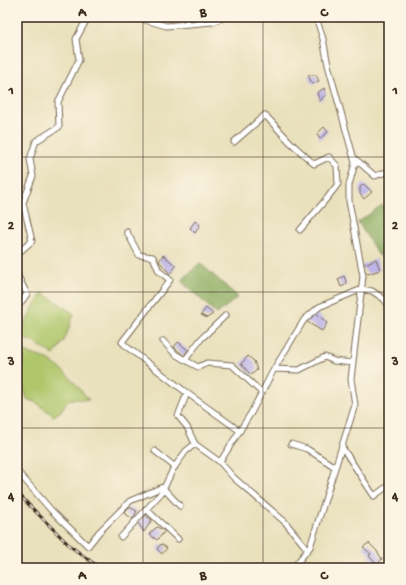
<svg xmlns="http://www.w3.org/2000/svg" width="406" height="585" font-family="'Gochi Hand',sans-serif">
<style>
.green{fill:#afc66b;stroke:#757844}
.forest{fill:#8bab5f;stroke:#636a3e}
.building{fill:#bcb4e8}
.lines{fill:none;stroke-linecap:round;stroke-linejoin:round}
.street-casing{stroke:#786a55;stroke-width:7}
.street{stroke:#fff;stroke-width:5}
.rail-casing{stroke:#3b2a1e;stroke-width:3}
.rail{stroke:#fcf5e5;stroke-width:1.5;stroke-dasharray:4.5;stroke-linecap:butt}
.grid{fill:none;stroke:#3b2a1e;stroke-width:1;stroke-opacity:0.55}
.neatline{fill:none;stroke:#3b2a1e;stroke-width:1.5}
.grid-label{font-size:13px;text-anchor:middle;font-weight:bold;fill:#3b2a1e}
</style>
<rect width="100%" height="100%" fill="#fcf5e5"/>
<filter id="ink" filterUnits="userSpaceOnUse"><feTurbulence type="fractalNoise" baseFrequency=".025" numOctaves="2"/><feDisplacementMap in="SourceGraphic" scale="8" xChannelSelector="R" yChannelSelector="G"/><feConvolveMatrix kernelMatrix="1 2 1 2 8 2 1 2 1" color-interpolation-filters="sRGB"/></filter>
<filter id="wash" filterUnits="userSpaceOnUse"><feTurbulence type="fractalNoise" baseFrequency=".012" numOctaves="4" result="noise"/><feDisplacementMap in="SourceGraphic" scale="16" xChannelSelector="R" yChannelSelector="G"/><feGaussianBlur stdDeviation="0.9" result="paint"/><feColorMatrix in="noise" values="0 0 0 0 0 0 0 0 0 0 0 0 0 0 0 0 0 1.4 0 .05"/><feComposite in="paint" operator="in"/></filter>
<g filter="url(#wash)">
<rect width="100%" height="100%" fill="#e9e0bc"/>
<path class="green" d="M43 293 74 314 65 339 54 355 35 343 18 336 36 303Z
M24 352C33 355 44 357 51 362 66 371 78 387 89 400L70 399 66 403 61 411 54 416 37 403 27 399 22 383V366Z"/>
<path class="forest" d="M382 205 389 212V250L379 256 358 222Z
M200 263 238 297 217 314 181 281Z"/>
<g id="blocks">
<path class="building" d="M308 75H316L319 81 312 84Z
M324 88 326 94 320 101 317 93Z
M324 127 328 132 320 139 317 134Z
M364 184 372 192 364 199 360 194V187Z
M195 221 200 225 195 233 190 228Z
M163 255 176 266 170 274 159 261Z
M376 259 380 270 368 274 361 266Z
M344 276 347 284 341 287 338 279Z
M206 308 213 314 207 318 201 315Z
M314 311 327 323 322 331 304 320Z
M178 342 188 350 184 356 174 347Z
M248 356 254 361 257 370 251 375 241 364Z
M129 507 137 511 133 519 124 513Z
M145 515 152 520 144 532 138 523Z
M157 527 165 531 157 540 149 534Z
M369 543 377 551 382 559 377 565 369 556 371 554 363 547Z
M161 544 167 548 162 554 157 549Z"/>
</g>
</g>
<g filter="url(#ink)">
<use href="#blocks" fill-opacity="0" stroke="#786a55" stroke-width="1"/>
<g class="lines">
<defs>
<path id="street" d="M135 17 166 26 213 22 224 17
M186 17 187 24
M234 142 265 115 291 143 314 164 329 157 337 166 338 184 328 197 300 230
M354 158 375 176 389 171
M127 232 139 255 153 257 159 271 170 280 122 342 127 347 187 393 240 431
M17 254 32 241 23 203 33 176 30 159 36 141 59 127 58 102 79 60 76 39 88 17
M17 274 27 294 17 308
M226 315 201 339 185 360 198 367 207 363 232 365 262 393
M163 341 175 354 185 360
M17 353 18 360 17 366
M274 369 299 370 325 357 334 361 353 363
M187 393 178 416 187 427 195 444 220 462 234 478 285 522 308 550
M17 394V396
M291 444 307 449 335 467
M342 447 374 496 385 488
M155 451 175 467
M220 462 251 413 274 369 304 320 319 307 362 289 372 291 384 299 389 306
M17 471 51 510 88 546 99 532 130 501 165 486 173 469 186 451 195 444
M163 488 180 506
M146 509 178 539
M121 537 164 490
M293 568 310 547 355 405 351 379 363 276 349 201V185L355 163 328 65 323 39 316 17"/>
</defs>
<use href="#street" class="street-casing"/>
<use href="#street" class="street"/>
<defs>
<path id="rail" d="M17 492 28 504 70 546 100 568"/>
</defs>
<use href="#rail" class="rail-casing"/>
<use href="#rail" class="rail"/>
</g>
</g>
<path class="grid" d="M143 17V568M263 17V568M17 157H389M17 292H389M17 428H389"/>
<rect width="406" height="585" fill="none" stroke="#fcf5e5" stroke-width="44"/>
<rect x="22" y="22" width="362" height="541" class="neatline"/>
<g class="grid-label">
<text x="82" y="16">A</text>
<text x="203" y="16">B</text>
<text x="324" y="16">C</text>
<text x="11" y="94">1</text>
<text x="395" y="94">1</text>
<text x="11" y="229">2</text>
<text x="395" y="229">2</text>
<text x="11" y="365">3</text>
<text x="395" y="365">3</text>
<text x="11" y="500">4</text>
<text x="395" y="500">4</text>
<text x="82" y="579">A</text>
<text x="203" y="579">B</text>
<text x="324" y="579">C</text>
</g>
</svg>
